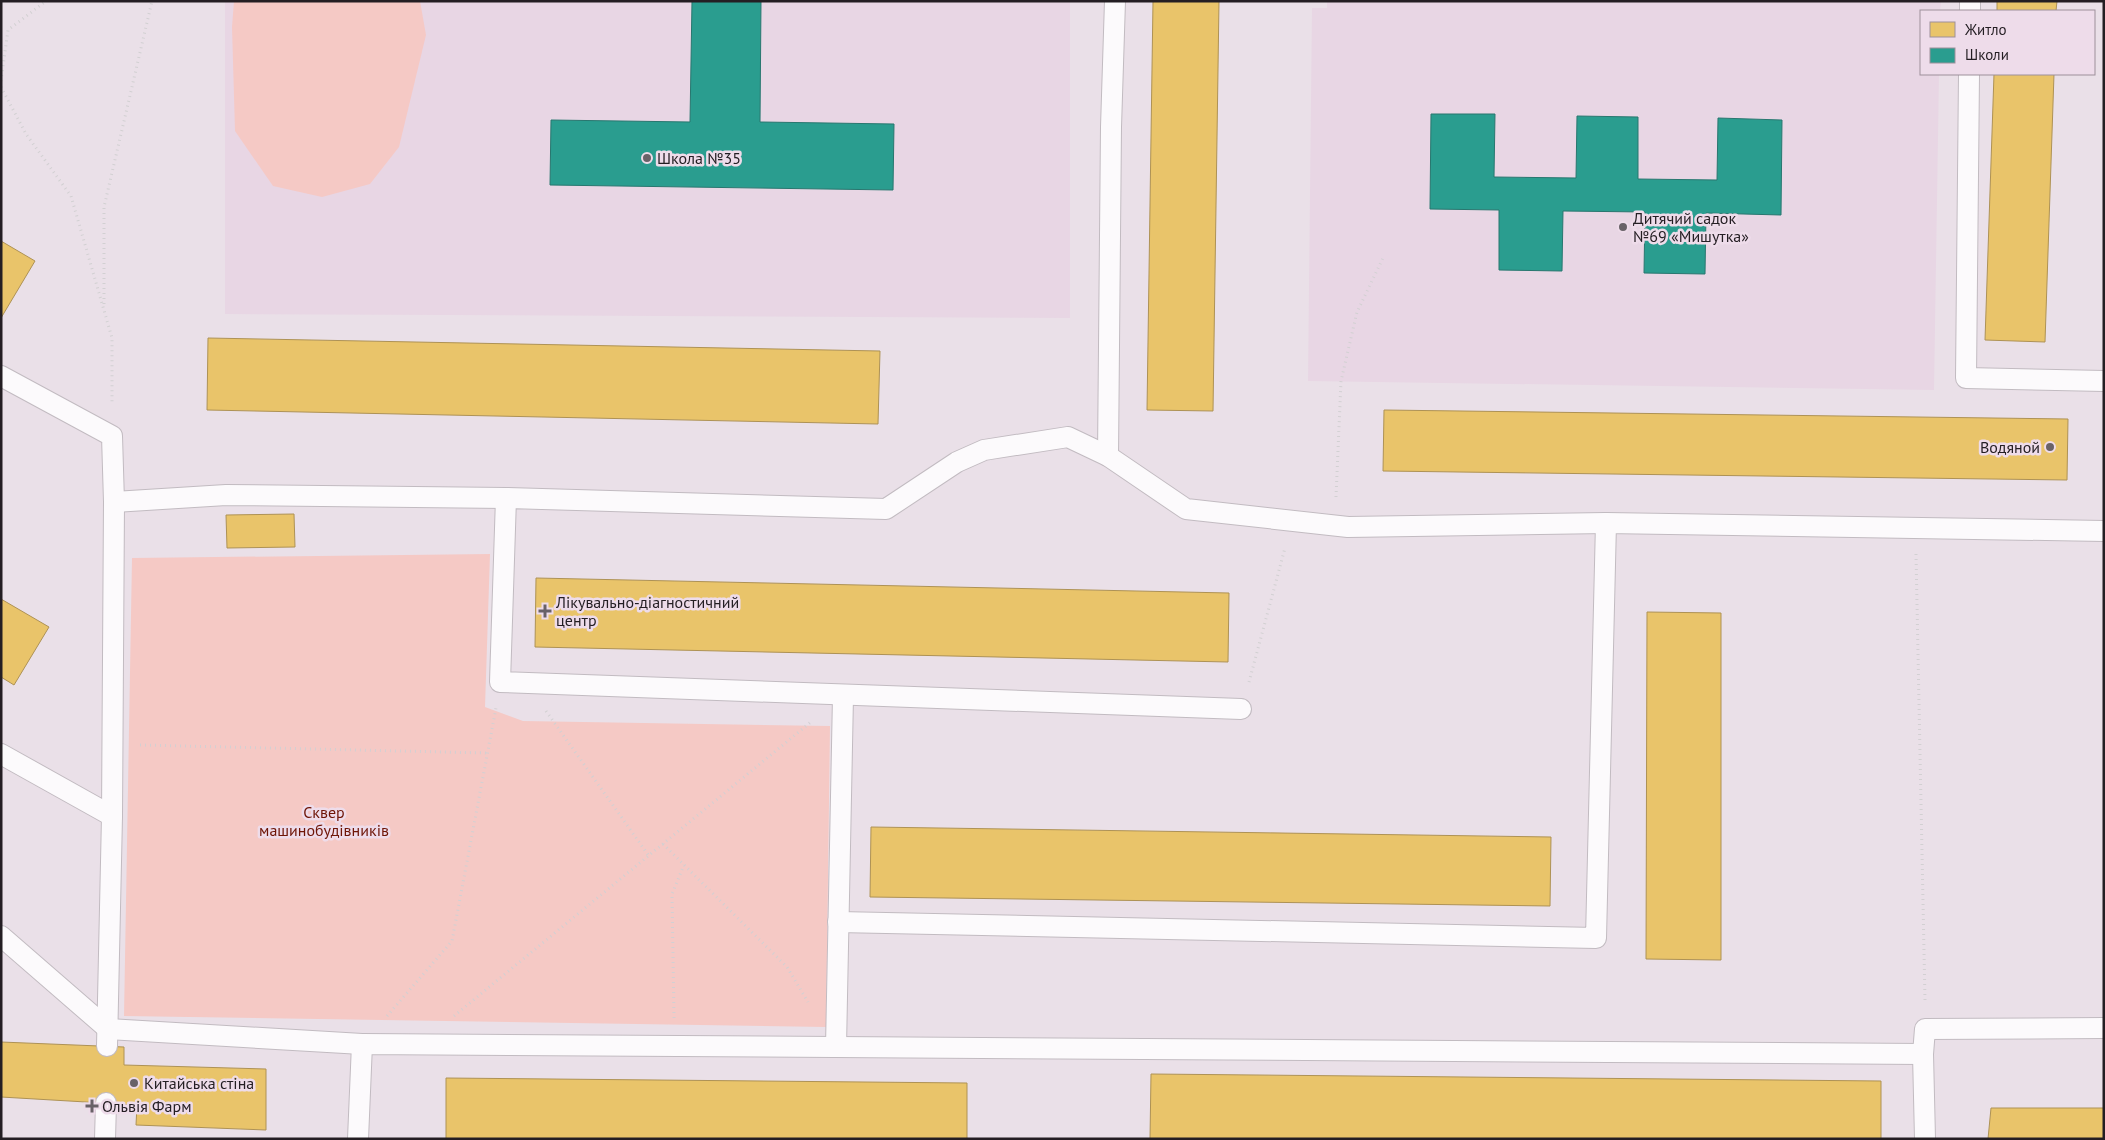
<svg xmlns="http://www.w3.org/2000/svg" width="2105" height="1140" font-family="'PT Sans',sans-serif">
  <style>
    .built { fill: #e8d6e4 }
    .green { fill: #f5c9c5 }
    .homes { fill: #e9c46a; stroke: #ae9255 }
    .schools { fill: #2a9d8f; stroke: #28776f }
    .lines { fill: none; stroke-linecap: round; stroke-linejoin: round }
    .service-casing { stroke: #c2bbc1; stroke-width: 22 }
    .path { stroke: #d2d0d2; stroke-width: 3; stroke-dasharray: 1 4; stroke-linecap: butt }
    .service { stroke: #fcfafc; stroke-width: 20 }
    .poi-dot { fill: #696268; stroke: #eedcea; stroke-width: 2 }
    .labels { text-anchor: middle; stroke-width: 5; stroke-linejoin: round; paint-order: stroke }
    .poi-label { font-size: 16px; fill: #241e23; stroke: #eedcea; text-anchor: start }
    .park-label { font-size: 16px; fill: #6e1507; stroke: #eedcea }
  </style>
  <rect width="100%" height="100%" fill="#eae0e8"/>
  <g class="built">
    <path d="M225,1H1070V318L225,314Z"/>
    <path d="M1327,1H1941L1940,11H1921V74H1939L1934,390L1308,381L1312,8H1327Z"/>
  </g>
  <g class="green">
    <path d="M234,1H420L426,35L399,147L370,184L322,197L273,186L235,131L232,27Z"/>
    <path d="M490,554L485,707L523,721L830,726L826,1027L124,1016L132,558Z"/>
  </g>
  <g class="homes">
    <path d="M1153,1H1219L1213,411L1147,410Z"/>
    <path d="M1997,1H2057L2056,11H1997Z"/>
    <path d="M1994,74H2054L2045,342L1985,340Z"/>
    <path d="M1,241L35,261L1,318Z"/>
    <path d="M208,338L880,351L878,424L207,410Z"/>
    <path d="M1384,410L2068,419L2067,480L1383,471Z"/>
    <path d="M294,514L295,547L227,548L226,515Z"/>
    <path d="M536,578L1229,593L1228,662L535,647Z"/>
    <path d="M1,599L49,627L14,685L1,677Z"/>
    <path d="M1647,612L1721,613V960L1646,959Z"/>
    <path d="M871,827L1551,837L1550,906L870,897Z"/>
    <path d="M1,1042L124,1047V1065L266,1069V1130L136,1125L137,1105L1,1097Z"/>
    <path d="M1151,1074L1881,1081V1139H1150Z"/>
    <path d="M446,1078L967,1083V1139H446Z"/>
    <path d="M1991,1108H2104V1139H1988Z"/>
  </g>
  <g class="schools">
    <path d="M692,1H761L760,122L894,124L893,190L550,185L551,120L690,122Z"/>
    <path d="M1431,114H1495L1494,177L1576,178L1577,116L1638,117V179L1717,180L1718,118L1782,120L1781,215L1706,213L1705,274L1644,273L1645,212L1563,211L1562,271L1499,270V210L1430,209Z"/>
  </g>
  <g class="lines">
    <g class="service-casing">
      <g id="service">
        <path d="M1970,11V1"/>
        <path d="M1969,74L1966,378L2104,381"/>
        <path d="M1,376L112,436L114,502L112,816L107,1046"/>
        <path d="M1108,456L1111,127L1115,1"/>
        <path d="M114,502L226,495L506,498"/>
        <path d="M1241,709L500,682L506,498L886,509L957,462L984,450L1068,437L1108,456L1186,509L1348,527L1606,523"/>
        <path d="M1,754L112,816"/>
        <path d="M838,922L1596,938L1606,523L2104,531"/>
        <path d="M1,936L108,1029L362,1044"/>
        <path d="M836,1047L843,696"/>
        <path d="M105,1139L106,1103"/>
        <path d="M358,1139L362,1044L1923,1054"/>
        <path d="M1925,1139L1923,1054L1925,1029L2104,1028"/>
      </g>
    </g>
    <g class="path">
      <path d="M1,81L8,30L46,1"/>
      <path d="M1,87L26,134L71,196L112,338V405"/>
      <path d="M104,304V207L152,1"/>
      <path d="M1336,497L1341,381L1357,312L1383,258"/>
      <path d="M1916,554L1925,1001"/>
      <path d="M1249,682L1285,548"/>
      <path d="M546,711L649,856"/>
      <path d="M140,745L487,753"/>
      <path d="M663,844L787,967L808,1002"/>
      <path d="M387,1016L452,941L496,708"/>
      <path d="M454,1016L812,721"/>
      <path d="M674,1018L672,894L684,865"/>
    </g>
    <use href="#service" class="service"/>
  </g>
  <g class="poi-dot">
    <circle cx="647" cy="158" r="5"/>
    <circle cx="1623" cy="227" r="5"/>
    <circle cx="2050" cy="447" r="5"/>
    <path d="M542.5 603.5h5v5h5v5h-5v5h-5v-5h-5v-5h5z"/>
    <circle cx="134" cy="1083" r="5"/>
    <path d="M89.5 1098.5h5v5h5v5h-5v5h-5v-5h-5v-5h5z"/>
  </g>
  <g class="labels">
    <g class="poi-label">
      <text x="657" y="164">Школа №35</text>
      <text x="1633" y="224">Дитячий садок<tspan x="1633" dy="18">№69 «Мишутка»</tspan></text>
      <text x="2040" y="453" text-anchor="end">Водяной</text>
      <text x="556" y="608">Лікувально-діагностичний<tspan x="556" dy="18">центр</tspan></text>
      <text x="144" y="1089">Китайська стіна</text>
      <text x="102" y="1112">Ольвія Фарм</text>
    </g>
    <g class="park-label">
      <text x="324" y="818">Сквер<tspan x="324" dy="18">машинобудівників</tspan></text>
    </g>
  </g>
  <rect width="2105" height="1140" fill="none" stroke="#241e23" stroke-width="5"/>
  <rect x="1920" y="10" width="175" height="65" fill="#eedcea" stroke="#9d909a"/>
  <rect x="1930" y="22" width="25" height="15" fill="#e9c46a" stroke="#9d909a"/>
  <text x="1965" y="35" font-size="15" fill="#241e23">Житло</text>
  <rect x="1930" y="48" width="25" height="15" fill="#2a9d8f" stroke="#9d909a"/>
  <text x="1965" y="60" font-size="15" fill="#241e23">Школи</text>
</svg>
